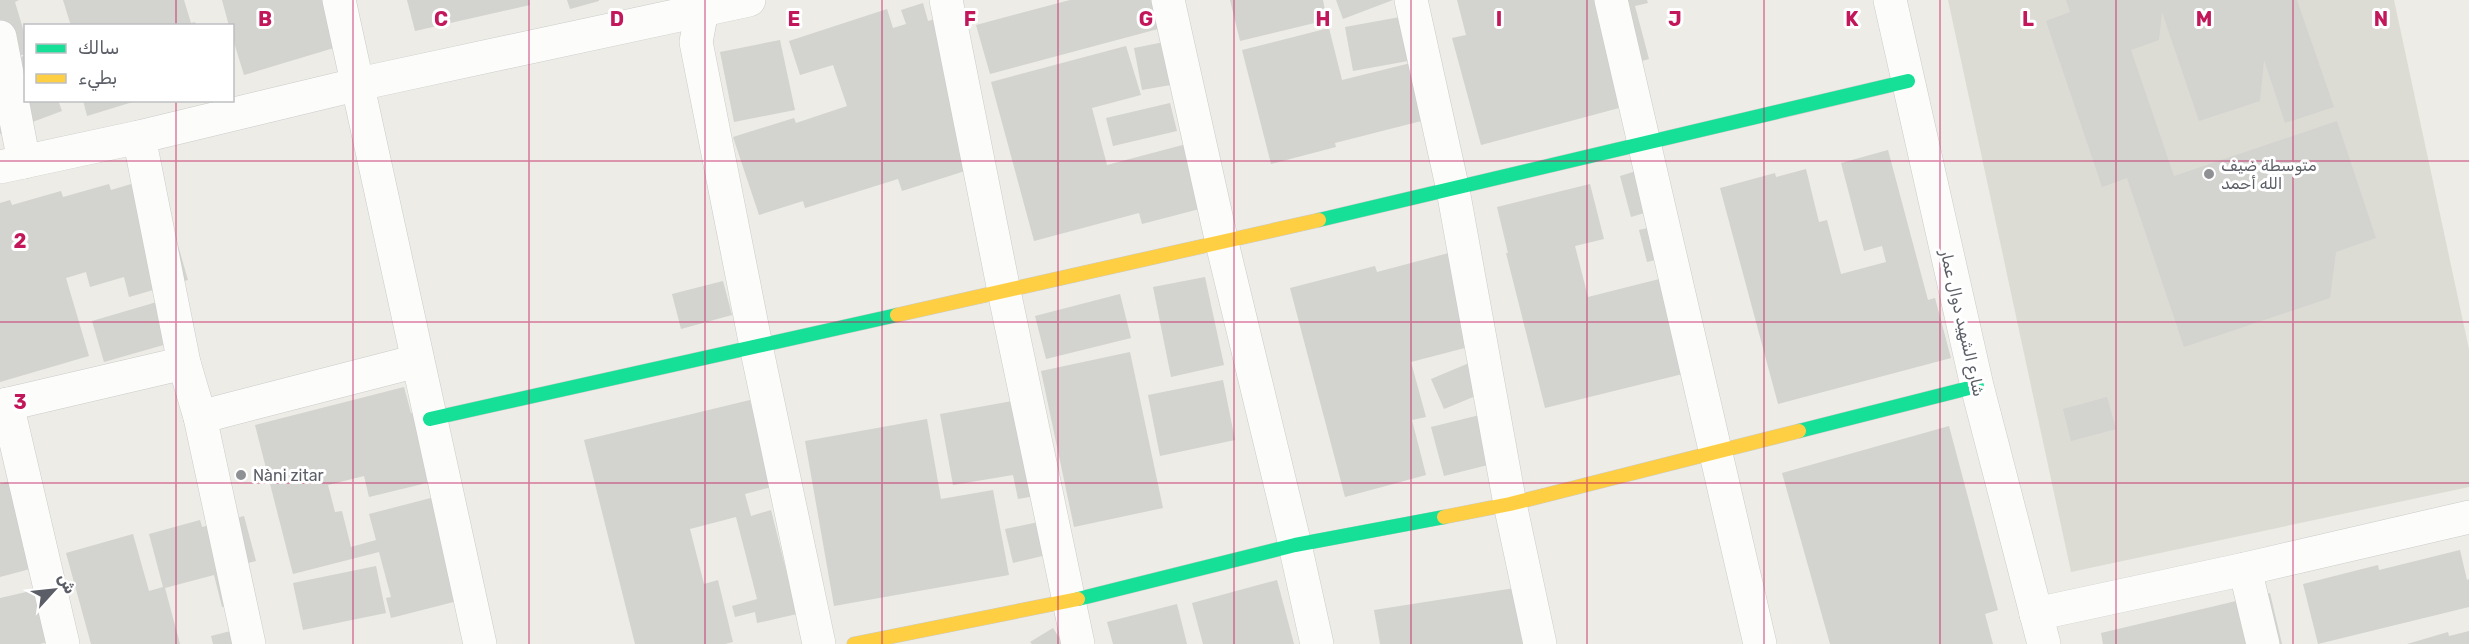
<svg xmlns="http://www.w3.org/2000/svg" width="2469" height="644" font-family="Rubik,Vazirmatn,sans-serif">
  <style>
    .education { fill: #dddcd4 }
    .building { fill: #d3d3cf }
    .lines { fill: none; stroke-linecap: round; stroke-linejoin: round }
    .street-casing { stroke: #cacbca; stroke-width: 34 }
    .fast-casing { stroke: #cbcbcb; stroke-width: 15 }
    .slow-casing { stroke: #cbcbcb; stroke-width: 15 }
    .street { stroke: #fcfcfb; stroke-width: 33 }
    .fast { stroke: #16e098; stroke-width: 14 }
    .slow { stroke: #ffcf43; stroke-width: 14 }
    .grid { fill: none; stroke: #c2185b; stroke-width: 1.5; stroke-opacity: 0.55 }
    .poi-dot { fill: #8e9093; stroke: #fff; stroke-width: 2 }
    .labels { text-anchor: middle; stroke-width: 6; stroke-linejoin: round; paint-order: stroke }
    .poi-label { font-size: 16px; fill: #5b5e66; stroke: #fff; text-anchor: start }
    .street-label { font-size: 16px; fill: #5b5e66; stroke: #fff }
    .grid-label { font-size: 20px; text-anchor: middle; font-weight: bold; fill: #c2185b; stroke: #fff; stroke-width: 6; stroke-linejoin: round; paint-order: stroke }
  </style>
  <rect width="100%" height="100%" fill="#edece6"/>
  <path class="education" d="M1948,0H2394L2469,349V487L2071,572Z"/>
  <g class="building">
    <path d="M0,0H19L15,2L26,39V54L0,61Z"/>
    <path d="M63,0H184L191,23L195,22L196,26H71Z"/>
    <path d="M222,0H345L357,41L244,75L232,36V26H229Z"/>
    <path d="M407,0H529L530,5L415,31Z"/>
    <path d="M567,0H599V1L570,9Z"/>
    <path d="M1070,0H1167L1173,25L990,74L976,25Z"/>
    <path d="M1230,0H1323L1327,20L1240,41Z"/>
    <path d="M1336,0H1393L1343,19Z"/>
    <path d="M1457,0H1647L1648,3L1635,6L1649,59L1638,62L1649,100L1481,145L1452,38L1466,35Z"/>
    <path d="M2066,0H2297L2334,107L2285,123L2264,60L2260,101L2199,121L2162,12L2159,40L2131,50L2174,176L2337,121L2376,238L2336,252L2330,298L2184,347L2127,178L2102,187L2046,21L2070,12Z"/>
    <path d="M923,3L928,21L942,17L984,165L902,191L898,179L805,208L803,201L759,215L733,137L794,118L796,123L847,106L833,65L800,75L789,41L887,9L893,28L906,24L901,10Z"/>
    <path d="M1411,15L1419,59L1353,71L1345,27Z"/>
    <path d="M1329,28L1342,80L1423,60L1437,117L1335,143L1336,147L1271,164L1242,50Z"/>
    <path d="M780,40L795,110L734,122L720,52Z"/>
    <path d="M1174,40L1182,83L1142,90L1134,48Z"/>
    <path d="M1126,46L1141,95L1092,108L1107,165L1194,142L1211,206L1142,224L1139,213L1034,241L991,82Z"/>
    <path d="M26,55V100H58L62,111L0,134V65Z"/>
    <path d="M83,100H136V101L87,116Z"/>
    <path d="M1170,103L1177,131L1113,146L1106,118Z"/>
    <path d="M1888,150L1928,300L1935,298L1951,358L1778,404L1720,188L1775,173L1776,177L1806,169L1819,222L1827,220L1841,274L1886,262L1882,246L1864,251L1841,163Z"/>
    <path d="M1662,163L1675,204L1631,217L1620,176Z"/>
    <path d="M158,176L188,280L129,297L124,277L90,287L86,272L66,278L89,356L0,382V203L10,200L12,205L61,191L63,197L109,184L111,190Z"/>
    <path d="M1590,184L1604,239L1575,246L1588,297L1683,273L1707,368L1545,408L1506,253H1508L1497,207Z"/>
    <path d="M1673,222L1681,254L1647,262L1639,230Z"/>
    <path d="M1460,250L1484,343L1411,362L1426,417L1412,420L1426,475L1345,497L1290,288L1375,266L1377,272Z"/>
    <path d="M1205,277L1224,365L1171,377L1153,287Z"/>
    <path d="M723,281L732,315L681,329L672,294Z"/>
    <path d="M184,294L195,336L104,362L92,321Z"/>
    <path d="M1120,294L1131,338L1046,359L1035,316Z"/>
    <path d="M1130,352L1163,508L1074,527L1041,371Z"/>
    <path d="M1493,353L1505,384L1444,409L1431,379Z"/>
    <path d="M1223,380L1235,440L1160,456L1148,395Z"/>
    <path d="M404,387L411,413L440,406L443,479L369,497L364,476L328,485L335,512L342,511L351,547L376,540L369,514L454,492L481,595L391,618L386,598L391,597L379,552L293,574L255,425Z"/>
    <path d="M1035,397L1052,493L1018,499L1013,475L953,485L940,414Z"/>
    <path d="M2107,397L2116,429L2071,441L2063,409Z"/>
    <path d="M750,400L772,487L745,494L751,516L771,510L797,614L757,623L755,612L735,617L732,606L757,599L736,517L690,529L704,584L718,580L733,642L725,644H635L584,440Z"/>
    <path d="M1496,411L1508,460L1444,476L1431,427Z"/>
    <path d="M927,419L941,499L993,490L1009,575L834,606L805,441Z"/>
    <path d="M1949,426L1998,610L1985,614L1993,644H1830L1782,473Z"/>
    <path d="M14,480L41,566L0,577V484Z"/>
    <path d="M244,516L256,561L244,564L254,598L222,607L214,575L165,588L180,644H91L66,553L133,534L149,591L163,587L149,534L200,520L202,527Z"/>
    <path d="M1048,520L1055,553L1013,563L1005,529Z"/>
    <path d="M2460,550L2467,580L2469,579V607L2318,644L2303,584L2378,565L2379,570Z"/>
    <path d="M376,566L386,613L303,630L293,583Z"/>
    <path d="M1277,580L1294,644H1203L1192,603Z"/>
    <path d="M1527,586L1545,644H1380L1374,610Z"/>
    <path d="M48,587L60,639L40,644H0V598Z"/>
    <path d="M2270,593L2282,644H2103L2101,633Z"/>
    <path d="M1177,604L1187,644H1113L1107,622Z"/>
    <path d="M258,624L264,644H213L211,636Z"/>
    <path d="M1053,628L1063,644H1032L1030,642Z"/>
    <path d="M2469,631V644H2407L2448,632L2449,636Z"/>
  </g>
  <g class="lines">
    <g class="street-casing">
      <g id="street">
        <path d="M339,0L480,644"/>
        <path d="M699,0L702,10L696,42L756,346L819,644"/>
        <path d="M946,0L1004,291L1078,644"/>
        <path d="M1168,0L1222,243L1295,545L1317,644"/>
        <path d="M1411,0L1453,190L1510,504L1540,644"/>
        <path d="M1611,0L1760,644"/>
        <path d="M1890,0L1977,386L2044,644"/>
        <path d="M0,37L24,162"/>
        <path d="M139,137L184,363L200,417L249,644"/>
        <path d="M0,167L139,137L359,84L749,0"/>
        <path d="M7,404L63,644"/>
        <path d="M0,406L184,363"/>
        <path d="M200,417L417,361"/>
        <path d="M2245,569L2263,644"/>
        <path d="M2036,614L2245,569L2469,517"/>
      </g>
    </g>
    <g class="fast-casing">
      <g id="fast">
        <path d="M1319,220L1908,81"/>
        <path d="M430,419L897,315"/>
        <path d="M1799,431L1977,386"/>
        <path d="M1078,599L1295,545L1444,517"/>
      </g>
    </g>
    <g class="slow-casing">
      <g id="slow">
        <path d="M897,315L1319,220"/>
        <path d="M1444,517L1510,504L1799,431"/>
        <path d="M854,644L1078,599"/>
      </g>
    </g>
    <use href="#street" class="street"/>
    <use href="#fast" class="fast"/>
    <use href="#slow" class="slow"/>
  </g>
  <path class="grid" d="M176,0V26M353,0V644M529,0V644M705,0V644M882,0V644M1058,0V644M1234,0V644M1411,0V644M1587,0V644M1764,0V644M1940,0V644M2116,0V644M2293,0V644M176,100V644M0,161H2469M0,322H2469M0,483H2469"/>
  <g class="poi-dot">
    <circle cx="2209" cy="174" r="6"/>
    <circle cx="241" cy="475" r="6"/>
  </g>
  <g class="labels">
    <g class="poi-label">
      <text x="2221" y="171">متوسطة ضيف<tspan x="2221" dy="18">الله أحمد</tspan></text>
      <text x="253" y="481">Nàni zitar</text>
    </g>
    <g class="street-label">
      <text transform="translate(1963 323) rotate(77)" y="6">شارع الشهيد دوال عمار</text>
    </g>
  </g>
  <g class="grid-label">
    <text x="265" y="26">B</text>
    <text x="441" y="26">C</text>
    <text x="617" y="26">D</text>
    <text x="794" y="26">E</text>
    <text x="970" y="26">F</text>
    <text x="1146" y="26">G</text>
    <text x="1323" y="26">H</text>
    <text x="1499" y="26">I</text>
    <text x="1675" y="26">J</text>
    <text x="1852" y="26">K</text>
    <text x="2028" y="26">L</text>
    <text x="2204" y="26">M</text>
    <text x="2381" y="26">N</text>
    <text x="20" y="248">2</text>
    <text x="20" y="409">3</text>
  </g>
  <rect x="24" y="24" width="210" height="78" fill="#ffffff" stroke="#bdbfc2" stroke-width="1.5"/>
  <rect x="36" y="44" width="30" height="9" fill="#16e098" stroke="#bdbfc2" stroke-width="1.5"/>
  <text x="78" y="54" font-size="18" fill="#5b5e66">سالك</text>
  <rect x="36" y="74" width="30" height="9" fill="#ffcf43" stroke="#bdbfc2" stroke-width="1.5"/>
  <text x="78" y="84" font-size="18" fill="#5b5e66">بطيء</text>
  <g transform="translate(54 590) rotate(63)" stroke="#ffffff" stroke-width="4.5" paint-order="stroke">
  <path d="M0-4.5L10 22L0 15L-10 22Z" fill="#5b5e66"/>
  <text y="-9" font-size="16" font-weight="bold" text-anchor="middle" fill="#5b5e66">ش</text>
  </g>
</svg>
